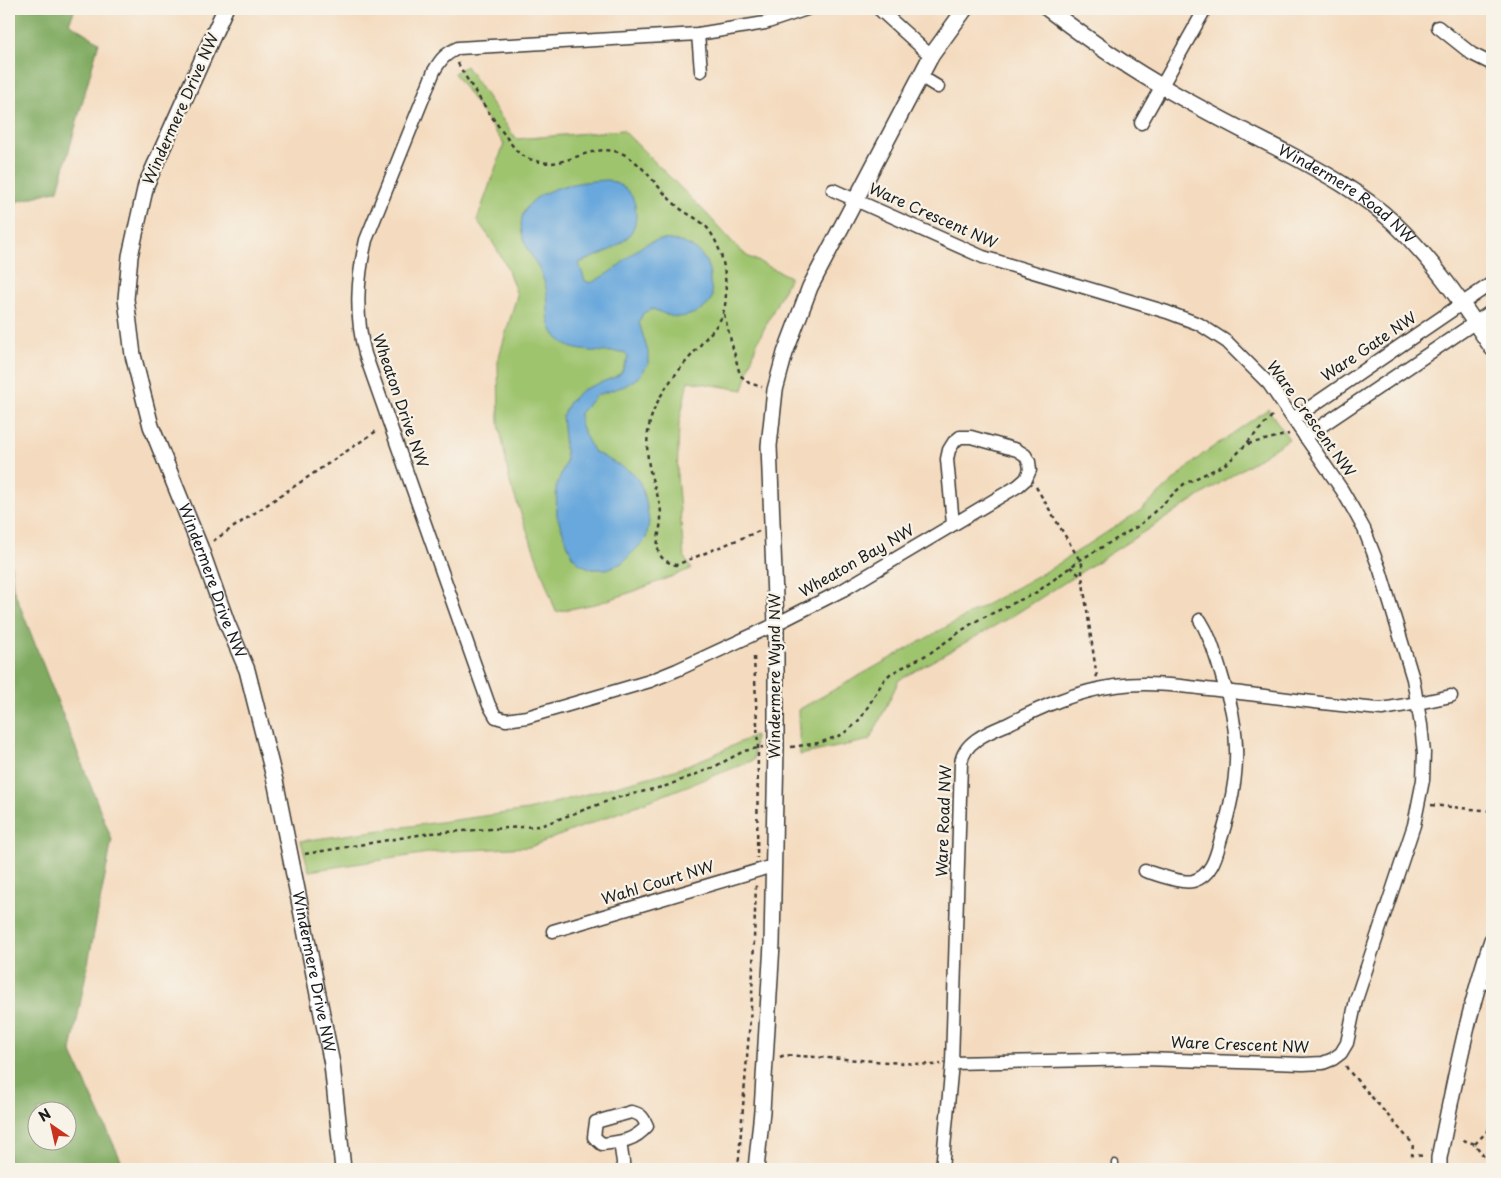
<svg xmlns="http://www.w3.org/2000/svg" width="1501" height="1178" font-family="'Playpen Sans',sans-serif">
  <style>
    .green { fill: #9fc46e; stroke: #5e7045 }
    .forest { fill: #7faa61; stroke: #4e633e; fill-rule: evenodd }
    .water { fill: #69a8dc; stroke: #42627c }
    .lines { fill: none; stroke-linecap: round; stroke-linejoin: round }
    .service-casing { stroke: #3c3934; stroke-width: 9 }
    .minor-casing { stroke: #3c3934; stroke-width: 15 }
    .tertiary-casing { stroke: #3c3934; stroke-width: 18 }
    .path { stroke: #3c3934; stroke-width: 2.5; stroke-dasharray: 4 4; stroke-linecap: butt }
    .service { stroke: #fff; stroke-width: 6 }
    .minor { stroke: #fff; stroke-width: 12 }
    .tertiary { stroke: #fff; stroke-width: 15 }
    .labels { text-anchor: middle; stroke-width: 4.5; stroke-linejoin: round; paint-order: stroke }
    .street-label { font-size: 15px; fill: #1c1c1c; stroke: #f7f3e8 }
  </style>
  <rect width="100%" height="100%" fill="#f7f3e8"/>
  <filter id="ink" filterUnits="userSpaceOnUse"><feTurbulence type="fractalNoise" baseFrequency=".02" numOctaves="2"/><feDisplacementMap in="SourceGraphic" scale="10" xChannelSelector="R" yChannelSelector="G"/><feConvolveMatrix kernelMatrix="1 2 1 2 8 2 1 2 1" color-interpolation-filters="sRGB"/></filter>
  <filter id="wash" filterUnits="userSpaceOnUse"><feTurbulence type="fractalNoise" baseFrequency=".0096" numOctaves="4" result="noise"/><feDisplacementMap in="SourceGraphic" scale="20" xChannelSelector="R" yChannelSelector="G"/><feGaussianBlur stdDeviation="1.12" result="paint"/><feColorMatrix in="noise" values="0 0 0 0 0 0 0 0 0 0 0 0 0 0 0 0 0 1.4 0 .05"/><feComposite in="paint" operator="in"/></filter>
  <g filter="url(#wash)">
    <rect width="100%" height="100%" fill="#f4dbbf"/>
    <g class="green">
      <path d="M466,66L516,139L623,130L705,212L737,247L747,256L790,277L756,345L743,390L688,381L679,424L677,476L684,557L691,569L632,592L599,603L556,612L510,483L499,424L498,360L517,295L506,265L490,238L477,220L504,144L454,73Z"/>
      <path d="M1268,409L1289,439L1014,615L899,680L870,740L800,755L798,710L1055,566L1141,510L1203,454Z"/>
      <path d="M755,735L754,760L530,847L435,852L309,871L301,841L528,810L675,770L715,754Z"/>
    </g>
    <g class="forest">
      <path d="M9,9H75L69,23L99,42L58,190L9,204Z"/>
      <path d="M9,543L13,588L112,840L71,1051L125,1169H9ZM38,1110H68V1140H38Z"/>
    </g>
    <path class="water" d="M608,180C621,185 632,190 635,205C643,242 606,252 579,263L585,281L591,283C600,278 609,273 617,267C629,257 639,245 654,241C674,236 702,246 708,267C710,271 710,277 710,282C711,286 712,292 712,297C710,309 689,317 678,317C670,317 660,312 653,309L643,313L639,322L648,352V364L640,376L625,386L597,395L580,413V424L593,451L633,473L640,483L646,501L649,522L646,539L622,563L607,569H592L580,564L572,556L557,516L556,487L566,461L562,416L569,402L582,390L615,377L621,373L628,357L624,352C610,352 578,352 568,346C539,329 553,306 544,281C539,264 525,250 522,233C513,189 579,181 608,180Z"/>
  </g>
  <g filter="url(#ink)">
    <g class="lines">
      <g class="service-casing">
        <g id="service">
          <path d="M1479,984L1492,987"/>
          <path d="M1115,1169V1163"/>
        </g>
      </g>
      <g class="minor-casing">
        <g id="minor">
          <path d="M807,9L765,23L698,34L458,48C445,54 441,59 434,71L366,240C357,279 355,315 365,354L489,705L496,717L506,720L527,717L650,681L677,670L776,624L843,590L1018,486L1026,479L1030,470L1029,462L1025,455L1017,450L971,437H960L954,442L949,450L947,459L953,524"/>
          <path d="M879,9L931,56"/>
          <path d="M1438,27L1472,54L1492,64"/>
          <path d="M698,34L701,71"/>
          <path d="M920,76L938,87"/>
          <path d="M1141,123L1205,9"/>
          <path d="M833,190L983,257L1167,312L1199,324L1227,342L1269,384L1342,490L1353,509L1364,529L1380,570L1413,679L1421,725L1424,753L1423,780L1414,825L1356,1000L1347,1043L1341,1053L1333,1059L1323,1063L1303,1064L1144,1059L952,1063"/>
          <path d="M1293,419L1492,283"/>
          <path d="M1305,437L1492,311"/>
          <path d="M1145,871C1157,874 1181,884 1193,881C1211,876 1216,857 1220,842C1233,801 1241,761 1233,718C1231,703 1225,688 1221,673C1215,655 1211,637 1200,620"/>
          <path d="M553,931L773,866"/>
          <path d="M631,1112C641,1114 643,1117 647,1126C634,1141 621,1142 602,1144L594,1137L596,1122Z"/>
          <path d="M620,1142L623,1162V1169"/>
          <path d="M942,1169L952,1063L961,763C964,741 989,732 1008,724C1041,707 1077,691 1115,686C1151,681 1188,687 1224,691C1277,697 1329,705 1382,709L1418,703L1451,696"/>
        </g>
      </g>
      <g class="tertiary-casing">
        <g id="tertiary">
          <path id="s1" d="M225,9L146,185L130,256L126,299L133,355L151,426L200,547L227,623L247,670L276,785L332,1064L343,1169"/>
          <path id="s2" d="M1048,9C1087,39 1127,67 1170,91C1208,113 1248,133 1287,153C1325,173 1363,194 1394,223C1434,261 1462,303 1492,348"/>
          <path d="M756,1169L762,1111L772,944L776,747V624L769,446L775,390L785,353L810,287L931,56L965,9"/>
          <path d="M1439,1169V1158C1454,1084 1468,1010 1492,940"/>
        </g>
      </g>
      <g class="path">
        <path d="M458,63C461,72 512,148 519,153C527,160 542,163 552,163C574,161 594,145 618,152C641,159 658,190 676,205C686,215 700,218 709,230C718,243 724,260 725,276C726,288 727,302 723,313C720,323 713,330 706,338C686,363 663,384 652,415C645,436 646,460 653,482C656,492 661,503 661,515C662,535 646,557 676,565L759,531"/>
        <path d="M724,314L740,375L749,383L762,387"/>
        <path d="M1248,444L1289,434"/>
        <path d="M1036,487L1082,564V576L1097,678"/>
        <path d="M213,541L378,430"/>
        <path d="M1070,567L1082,577"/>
        <path d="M754,657L758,747L757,858"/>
        <path d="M791,747L819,743L841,735L851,728L861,718L884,680L890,674L930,653L974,622L1037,592L1080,560L1140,525L1184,484L1224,465L1234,457L1274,414"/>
        <path d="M1431,805L1492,811"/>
        <path d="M305,854L430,833L540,826L616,798L666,786L712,768L744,751L763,747"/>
        <path d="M780,1057L785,1055L933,1065L941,1064"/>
        <path d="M1346,1066L1348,1070L1413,1144L1412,1155L1426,1156"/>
        <path d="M1463,1140L1475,1144L1491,1167L1490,1169"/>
        <path d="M1475,1144L1492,1126"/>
        <path d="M738,1169L752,995L756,884"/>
      </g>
      <use href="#service" class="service"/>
      <use href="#minor" class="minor"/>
      <use href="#tertiary" class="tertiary"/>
    </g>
  </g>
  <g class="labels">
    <g class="street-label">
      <text transform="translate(181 109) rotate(-66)" y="5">Windermere Drive NW</text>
      <text dy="5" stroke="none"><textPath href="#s2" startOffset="352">Windermere Road NW</textPath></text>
      <text transform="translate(933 216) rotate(24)" y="5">Ware Crescent NW</text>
      <text transform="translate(1369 347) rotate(-34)" y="5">Ware Gate NW</text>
      <text transform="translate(400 401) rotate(71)" y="5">Wheaton Drive NW</text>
      <text transform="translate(1311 419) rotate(54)" y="5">Ware Crescent NW</text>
      <text transform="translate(857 561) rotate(-30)" y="5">Wheaton Bay NW</text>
      <text dy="5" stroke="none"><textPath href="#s1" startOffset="605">Windermere Drive NW</textPath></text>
      <text transform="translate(775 676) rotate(-90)" y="5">Windermere Wynd NW</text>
      <text transform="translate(944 821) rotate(-88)" y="5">Ware Road NW</text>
      <text transform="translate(658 883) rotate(-17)" y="5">Wahl Court NW</text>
      <text dy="5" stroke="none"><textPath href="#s1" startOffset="1010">Windermere Drive NW</textPath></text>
      <text transform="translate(1240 1045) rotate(2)" y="5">Ware Crescent NW</text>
    </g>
  </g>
  <rect width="1501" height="1178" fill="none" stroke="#f7f3e8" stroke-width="30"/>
  <g transform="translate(52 1126) rotate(326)"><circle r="24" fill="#f7f3e8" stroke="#9f9d96"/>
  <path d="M0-4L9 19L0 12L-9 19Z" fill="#c8321e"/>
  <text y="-8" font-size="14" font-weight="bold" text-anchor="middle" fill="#1c1c1c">N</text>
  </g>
</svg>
